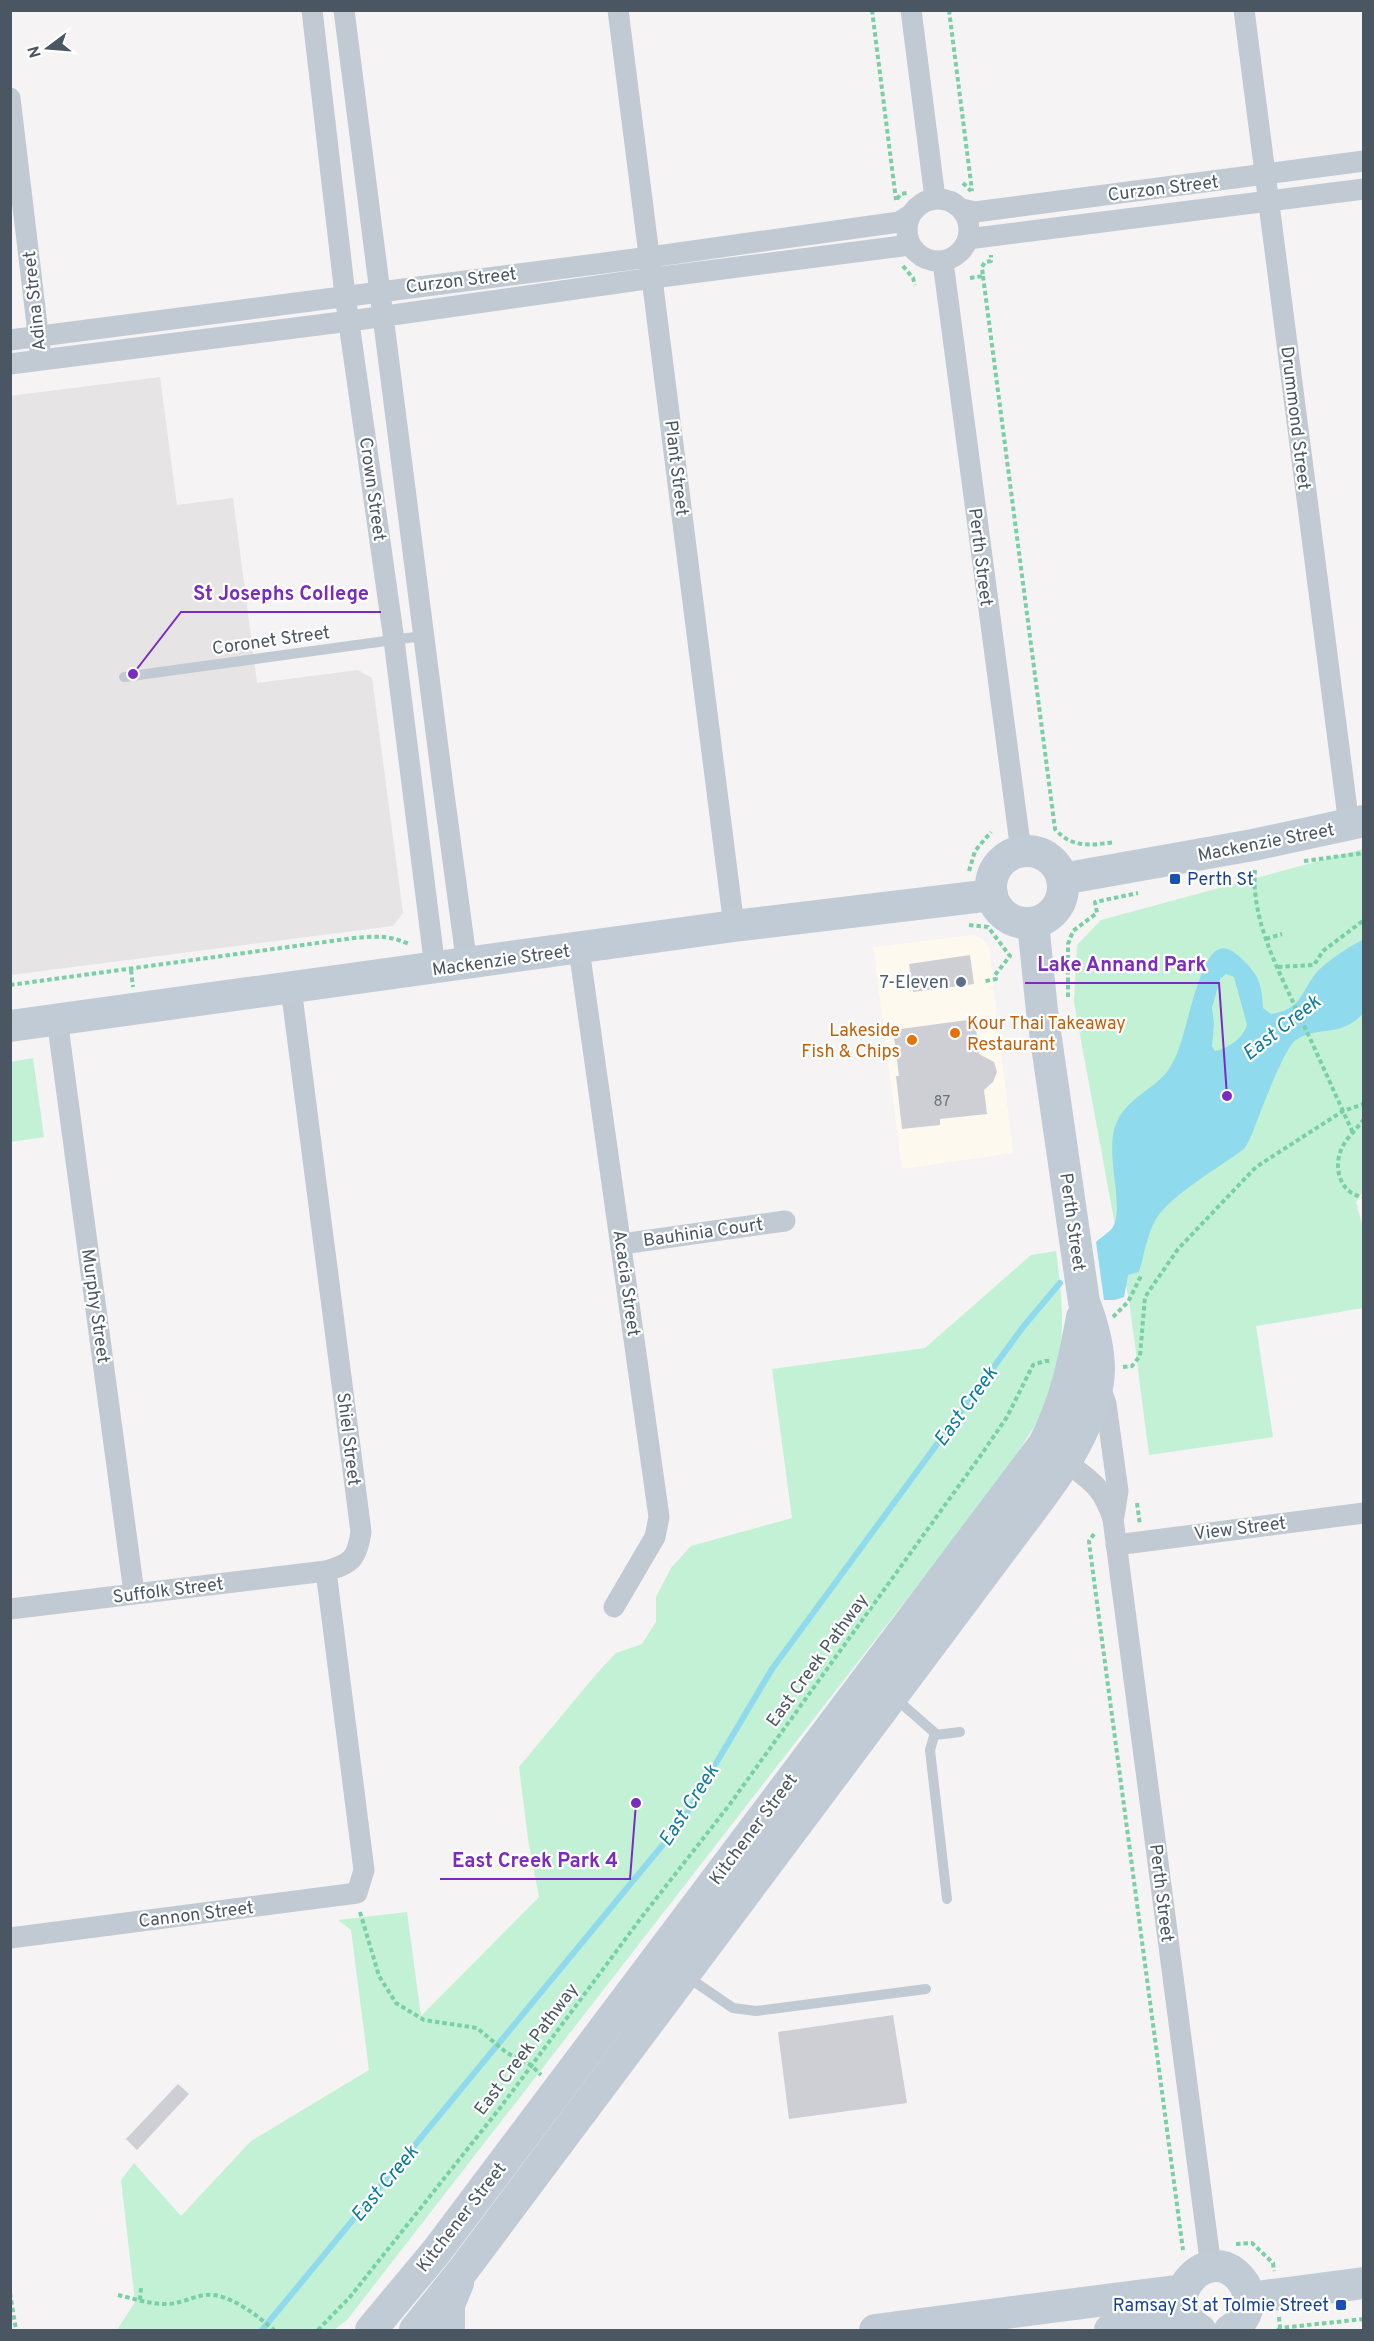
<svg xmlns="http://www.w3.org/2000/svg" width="1374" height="2341" font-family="Overpass,sans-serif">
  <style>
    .commercial { fill: #fdf9ef }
    .education { fill: #e6e4e5 }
    .green { fill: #c3f1d5 }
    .water { fill: #90daee; fill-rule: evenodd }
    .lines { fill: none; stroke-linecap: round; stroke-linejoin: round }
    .stream { stroke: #90daee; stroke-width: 6 }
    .building { fill: #cdcfd5 }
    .path { stroke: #7ad0a6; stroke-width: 4; stroke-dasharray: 4.5 3; stroke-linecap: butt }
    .lane { stroke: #c1cad2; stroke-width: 10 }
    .street { stroke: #c1cad2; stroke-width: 21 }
    .secondary { stroke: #c1cbd6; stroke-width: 32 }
    .transit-dot { fill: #1a4fb4; stroke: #fff; stroke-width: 2 }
    .service-dot { fill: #5c6f8a; stroke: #fff; stroke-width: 2 }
    .food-dot { fill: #e8710a; stroke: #fff; stroke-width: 2 }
    .labels { text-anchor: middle; stroke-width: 4.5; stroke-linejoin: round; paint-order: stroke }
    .number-label { font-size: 15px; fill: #6b747e }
    .street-label { font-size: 18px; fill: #4a5661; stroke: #fff }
    .transit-label { font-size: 18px; fill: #164399; stroke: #fff; text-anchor: start }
    .service-label { font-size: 18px; fill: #4e5e75; stroke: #fff; text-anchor: end }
    .food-label { font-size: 18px; fill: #c56008; stroke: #fff; text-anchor: start }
    .water-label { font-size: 20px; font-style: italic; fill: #0c7c9b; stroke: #fff }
    .leader { fill: none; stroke: #7b2cbf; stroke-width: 2 }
    .callout-dot { fill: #7b2cbf; stroke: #fff; stroke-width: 2 }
    .callout-label { font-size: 20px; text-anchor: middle; font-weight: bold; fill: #7b2cbf; stroke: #fff; stroke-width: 4.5; stroke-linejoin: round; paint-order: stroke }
  </style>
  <rect width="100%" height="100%" fill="#f5f3f3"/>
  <path class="commercial" d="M973,935L983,939L989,947L1013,1153L902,1169L873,947Z"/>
  <path class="education" d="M160,377L177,505L233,498L257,683L358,670L372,678L403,913L393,926L11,975L10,396Z"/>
  <g class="green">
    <path d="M1363,849L1364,1190L1356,1202L1363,1228V1308L1256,1326L1273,1437L1149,1455L1130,1307L1074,1002L1077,945L1101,920Z"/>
    <path d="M33,1058L44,1137L11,1142V1062Z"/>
    <path d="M1056,1251C1063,1302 1068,1354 1047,1402C1037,1425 1020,1448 1007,1470L347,2320L334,2330H117L135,2302L121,2180L134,2163L181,2216L251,2141L369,2070L351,1930L338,1920L407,1912L421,2016L539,1897L528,1839L519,1767L598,1672L616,1653L642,1644L656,1622V1597L671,1568L691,1546L792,1518L772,1369L925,1348L1031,1255Z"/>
  </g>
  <path class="water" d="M1363,940V1014C1338,1039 1318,1025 1296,1040C1283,1048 1257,1123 1249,1141L1244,1149C1221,1166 1171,1195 1156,1219C1147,1234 1144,1255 1139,1272L1128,1275L1124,1297L1115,1300H1104L1096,1242C1101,1237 1109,1233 1113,1227C1125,1206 1104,1153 1116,1124C1126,1099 1151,1091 1167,1072C1172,1065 1176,1057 1179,1048C1187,1028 1200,955 1219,949C1229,945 1240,957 1246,963C1260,977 1262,988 1263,1008L1271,1014C1303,1009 1300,992 1317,972C1326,962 1351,945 1363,940ZM1226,974L1234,977L1247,1025C1243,1038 1228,1049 1215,1051L1212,1046L1214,1023L1212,1008L1220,979Z"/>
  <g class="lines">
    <path class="stream" d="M262,2330L680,1824L772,1669L1023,1327L1060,1283"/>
  </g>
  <g class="building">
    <path d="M970,955L974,984L913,992L909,964Z"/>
    <path d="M975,1019L979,1054L994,1062L997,1072L993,1082L984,1090L987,1114L940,1119V1125L902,1129L896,1076H899L893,1030Z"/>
    <path d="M893,2015L907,2103L789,2119L778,2032Z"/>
    <path d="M178,2084L189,2094L137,2150L126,2139Z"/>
  </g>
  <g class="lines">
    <g class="path">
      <path d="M872,10L896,200"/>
      <path d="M949,10L972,191"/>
      <path d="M963,183L971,191"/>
      <path d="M897,199L901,194L907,193"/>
      <path d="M903,266L913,278L915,285"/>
      <path d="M983,276L1055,829C1072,849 1092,845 1115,842"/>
      <path d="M970,278L983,276L982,267L985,262L991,261V255"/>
      <path d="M1304,861L1364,853"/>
      <path d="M1255,870C1251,921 1279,971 1300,1017C1318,1055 1335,1094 1353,1133"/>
      <path d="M969,871L975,851L991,832"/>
      <path d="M969,925L988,927L1010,956L995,975L996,979L985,981"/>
      <path d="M1266,939L1282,934"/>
      <path d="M1278,967L1314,965L1323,951L1364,920"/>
      <path d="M131,970L133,987"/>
      <path d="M10,985L354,938C377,936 388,935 409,944"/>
      <path d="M1068,997V944L1073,931L1097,913L1095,902L1138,893"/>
      <path d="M1364,1119C1357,1129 1345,1139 1341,1150C1333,1169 1341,1195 1364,1197"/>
      <path d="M1113,1317L1128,1302L1141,1276"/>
      <path d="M1123,1367L1132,1366L1140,1356L1145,1297L1178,1249L1256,1167L1343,1111L1364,1104"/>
      <path d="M1137,1503L1140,1525"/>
      <path d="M1094,1534L1089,1541L1090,1550L1183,2250"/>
      <path d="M360,1912L379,1976L396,2003L424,2020L477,2028L507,2053L531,2065L541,2075"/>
      <path d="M1236,2244L1252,2243L1273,2263L1274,2271"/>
      <path d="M10,2293L16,2330"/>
      <path d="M118,2295C132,2298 149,2304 164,2304C178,2305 191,2297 205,2295C228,2292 258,2316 274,2330"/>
      <path d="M140,2300L141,2288"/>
      <path d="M1279,2317L1280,2328"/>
      <path d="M318,2330L350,2297L500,2108L641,1918L730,1804L981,1455L1007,1417L1033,1365L1045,1361H1051"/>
      <path d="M1278,2330L1280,2328L1364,2319"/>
    </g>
    <g class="lane">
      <path d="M124,677L422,636"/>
      <path d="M895,1698L935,1733L930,1750L947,1899"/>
      <path d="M935,1735L960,1732"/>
      <path d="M686,1976L733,2008L756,2011L926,1989"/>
    </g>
    <g class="street">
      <path d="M312,10L345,295L394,640L435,968"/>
      <path d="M344,10C386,328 423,647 467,965"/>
      <path d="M618,10L734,926"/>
      <path d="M911,10L935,198"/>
      <path d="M1244,10L1349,825"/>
      <path d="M10,98L40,350"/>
      <circle cx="938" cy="230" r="31"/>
      <path d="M962,209L975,212L1364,161"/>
      <path d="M968,239L1364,189"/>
      <path d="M943,262L1021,851"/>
      <path d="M10,340L650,257L899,222L910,215"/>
      <path d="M10,364L350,321L653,278L910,245"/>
      <path d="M579,949L659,1517L655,1537L614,1607"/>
      <path d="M57,1019L134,1593"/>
      <path d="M622,1244L785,1221"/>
      <path d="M1099,1384L1106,1404L1118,1491L1114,1516"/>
      <path d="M1057,1455C1086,1479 1101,1481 1113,1519L1211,2267"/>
      <path d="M1116,1545L1364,1513"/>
      <path d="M10,1609L326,1571"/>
      <path d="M10,1938L357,1893L364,1870L326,1571C351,1564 357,1559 361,1532L291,988"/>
    </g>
    <g class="secondary">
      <circle cx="1027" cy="887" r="36"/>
      <path d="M1062,879L1253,845L1364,821"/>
      <path d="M10,1026L734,926L992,895"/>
      <path d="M1249,2298L1364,2283"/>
      <path d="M371,2330L436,2252L1044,1444C1065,1403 1074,1362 1082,1317"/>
      <path d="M415,2330L464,2269L1003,1548C1040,1497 1087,1446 1098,1382C1102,1358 1093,1324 1084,1302L1042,1011L1033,923"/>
      <path d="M449,2330V2305L458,2283"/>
      <path d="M875,2330L1183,2290"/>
      <path d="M1110,2330L1189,2322"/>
      <path d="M1200,2330C1154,2304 1204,2242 1238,2276C1245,2283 1249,2292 1248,2301C1248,2314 1241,2324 1230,2330"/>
    </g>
  </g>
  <g class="transit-dot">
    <rect x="1169" y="873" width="12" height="12" rx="3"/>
    <rect x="1335" y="2299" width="12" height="12" rx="3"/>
  </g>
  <circle class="service-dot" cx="961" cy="982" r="6"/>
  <g class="food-dot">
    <circle cx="955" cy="1033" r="6"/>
    <circle cx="912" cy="1040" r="6"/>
  </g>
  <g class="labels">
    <g class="number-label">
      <text x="942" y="1106">87</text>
    </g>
    <g class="street-label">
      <text transform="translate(1163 188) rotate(-7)" y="6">Curzon Street</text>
      <text transform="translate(461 280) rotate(-7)" y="6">Curzon Street</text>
      <text transform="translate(34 301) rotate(-96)" y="6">Adina Street</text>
      <text transform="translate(1296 418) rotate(83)" y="6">Drummond Street</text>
      <text transform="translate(677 468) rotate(83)" y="6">Plant Street</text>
      <text transform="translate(373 489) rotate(82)" y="6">Crown Street</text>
      <text transform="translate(981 557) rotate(83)" y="6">Perth Street</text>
      <text transform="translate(271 640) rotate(-8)" y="6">Coronet Street</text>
      <text transform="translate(1266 842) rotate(-11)" y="6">Mackenzie Street</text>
      <text transform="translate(501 960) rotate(-8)" y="6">Mackenzie Street</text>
      <text transform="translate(1073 1222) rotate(82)" y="6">Perth Street</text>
      <text transform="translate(703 1232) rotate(-8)" y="6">Bauhinia Court</text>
      <text transform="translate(627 1283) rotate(82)" y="6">Acacia Street</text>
      <text transform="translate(96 1306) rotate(82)" y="6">Murphy Street</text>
      <text transform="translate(349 1439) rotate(83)" y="6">Shiel Street</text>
      <text transform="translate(1240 1528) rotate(-7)" y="6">View Street</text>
      <text transform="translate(168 1590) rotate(-7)" y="6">Suffolk Street</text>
      <text transform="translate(817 1660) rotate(-54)" y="6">East Creek Pathway</text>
      <text transform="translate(753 1829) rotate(-53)" y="6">Kitchener Street</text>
      <text transform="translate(1162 1893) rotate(83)" y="6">Perth Street</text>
      <text transform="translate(196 1914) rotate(-7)" y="6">Cannon Street</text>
      <text transform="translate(526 2049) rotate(-53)" y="6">East Creek Pathway</text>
      <text transform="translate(461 2217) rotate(-52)" y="6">Kitchener Street</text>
    </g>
    <g class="transit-label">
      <text x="1187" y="885">Perth St</text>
      <text x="1329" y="2311" text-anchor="end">Ramsay St at Tolmie Street</text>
    </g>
    <g class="service-label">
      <text x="949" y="988">7-Eleven</text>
    </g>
    <g class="food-label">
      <text x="967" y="1029">Kour Thai Takeaway<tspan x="967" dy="21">Restaurant</tspan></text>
      <text x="900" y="1036" text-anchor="end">Lakeside<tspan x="900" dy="21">Fish &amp; Chips</tspan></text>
    </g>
    <g class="water-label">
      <text transform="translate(1281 1027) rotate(-38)" y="7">East Creek</text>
      <text transform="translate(965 1406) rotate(-54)" y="7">East Creek</text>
      <text transform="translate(688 1805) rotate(-57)" y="7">East Creek</text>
      <text transform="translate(384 2183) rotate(-50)" y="7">East Creek</text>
    </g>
  </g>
  <path class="leader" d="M133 674L181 612H381M1227 1096L1219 983H1025M636 1803L630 1879H440"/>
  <g class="callout-dot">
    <circle cx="133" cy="674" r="6"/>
    <circle cx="1227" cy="1096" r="6"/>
    <circle cx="636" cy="1803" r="6"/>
  </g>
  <g class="callout-label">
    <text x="281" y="600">St Josephs College</text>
    <text x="1122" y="971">Lake Annand Park</text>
    <text x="535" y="1867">East Creek Park 4</text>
  </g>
  <rect width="1374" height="2341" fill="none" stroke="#4a5661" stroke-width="24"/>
  <g transform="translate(48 48) rotate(254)" stroke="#ffffff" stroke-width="4.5" paint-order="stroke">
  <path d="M0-4.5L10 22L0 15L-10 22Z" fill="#4a5661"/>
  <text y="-9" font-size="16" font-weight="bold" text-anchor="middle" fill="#4a5661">N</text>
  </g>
</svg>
